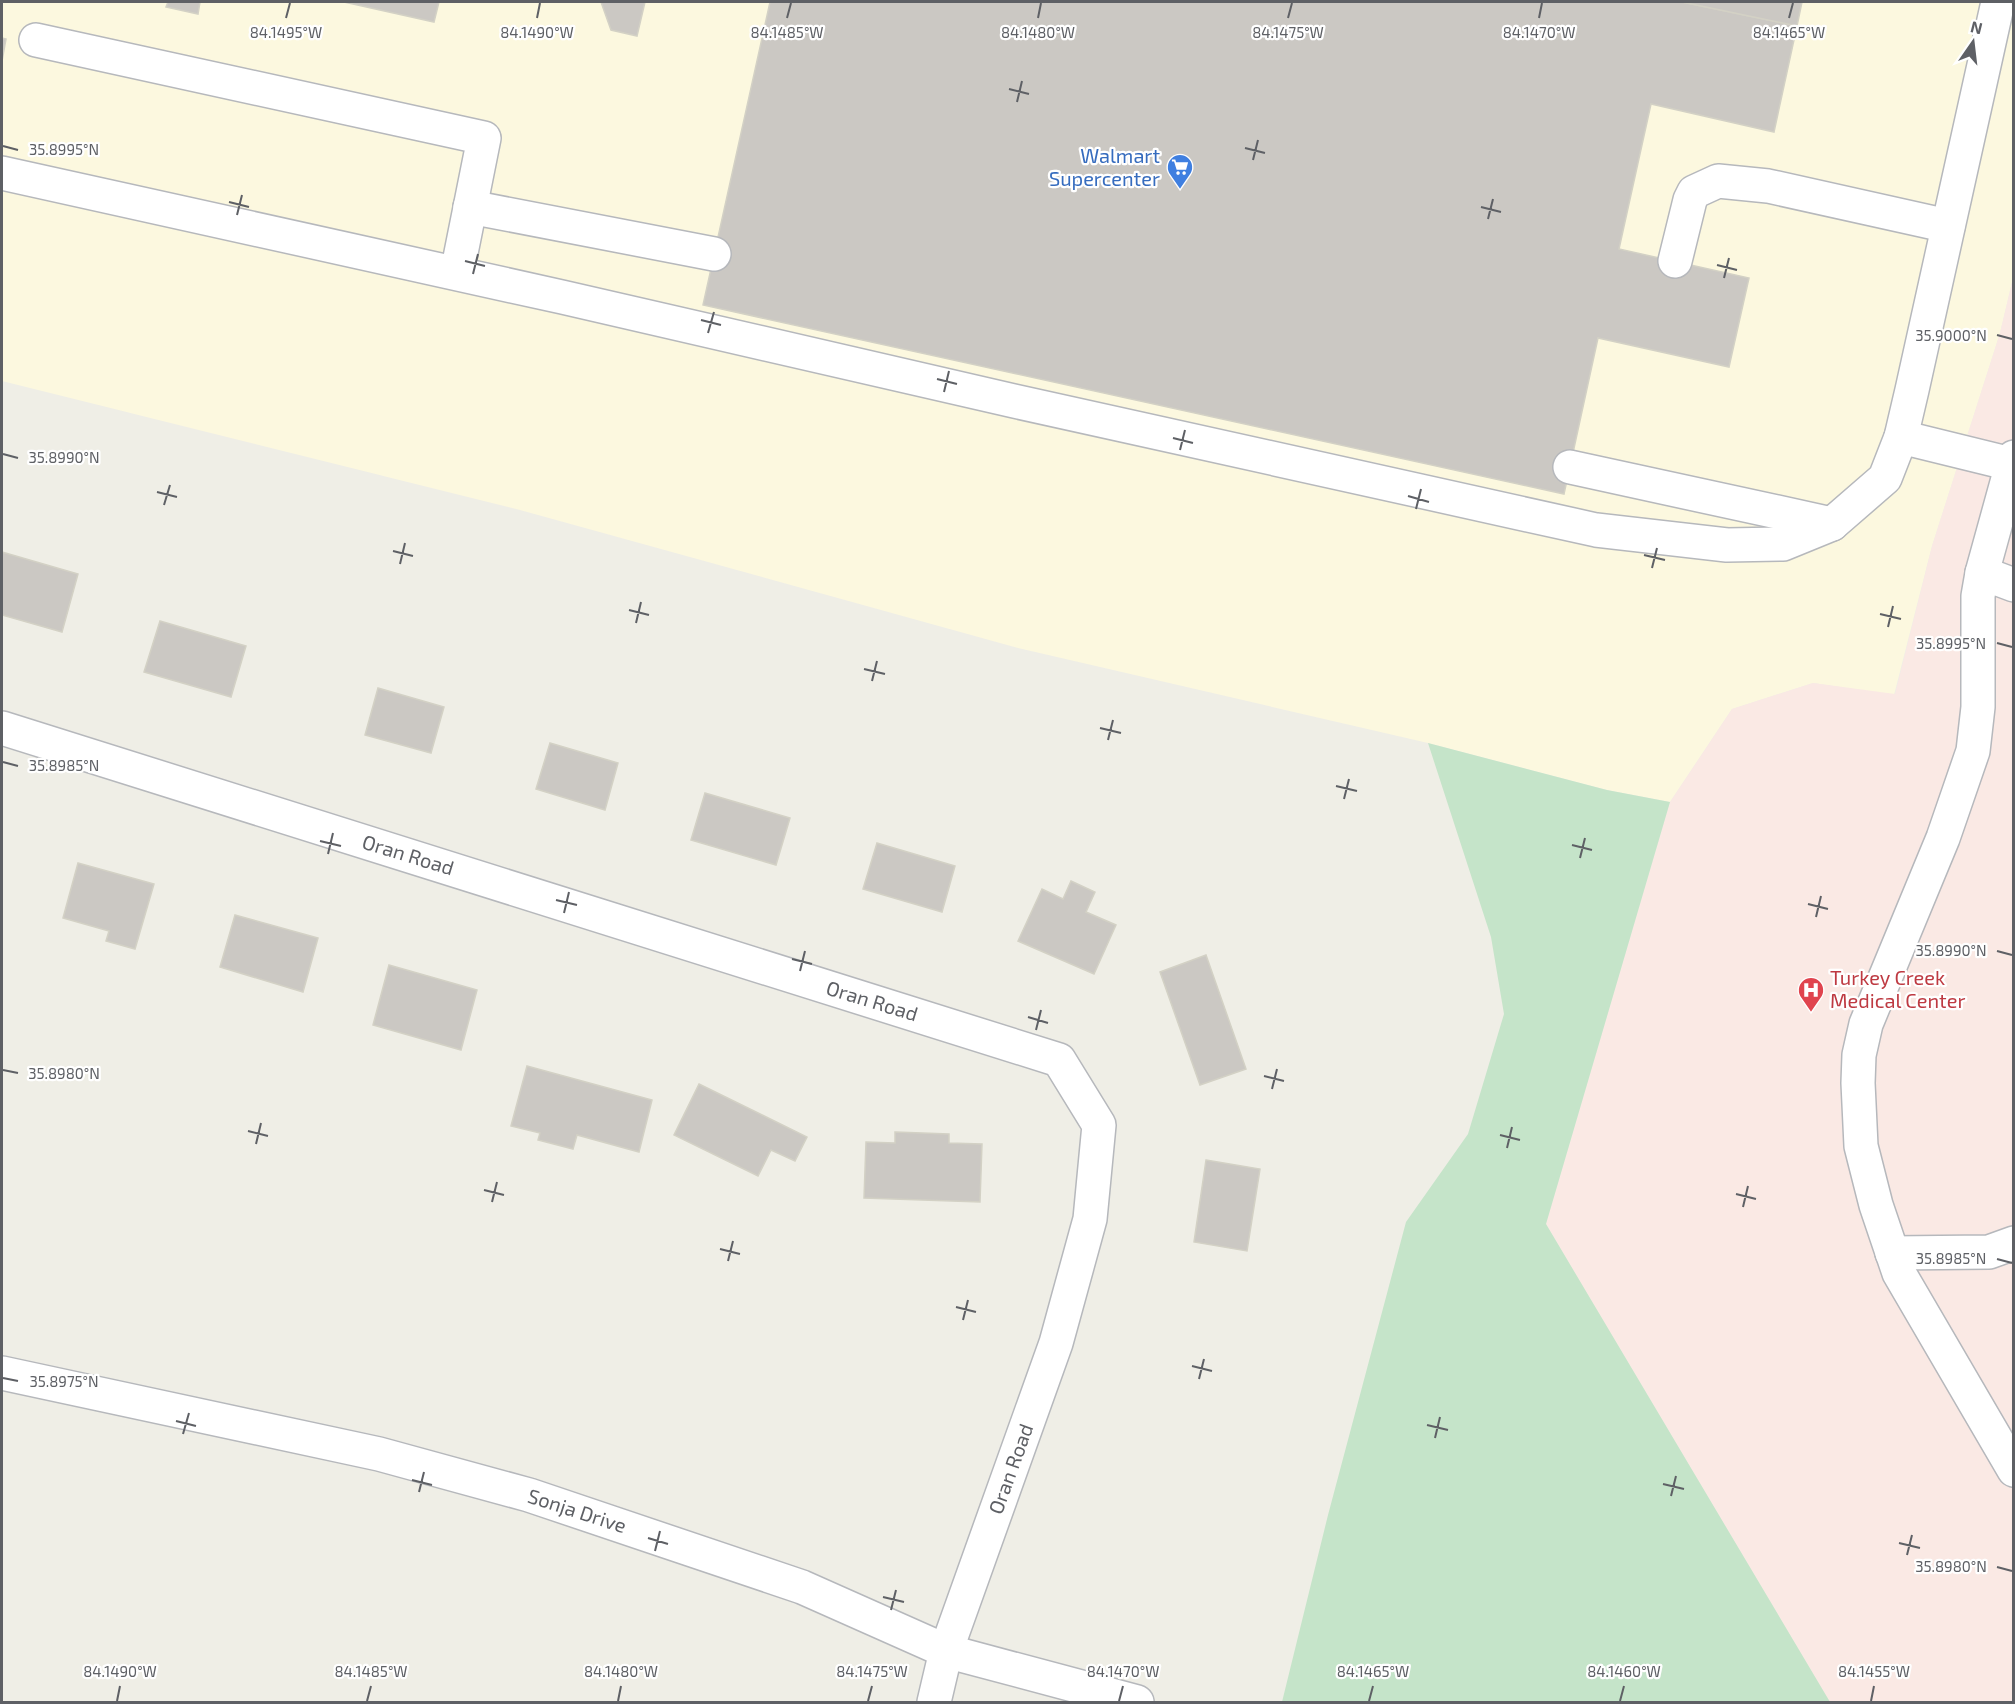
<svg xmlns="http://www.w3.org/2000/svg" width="2015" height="1704" font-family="'Exo 2',sans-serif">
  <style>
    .commercial { fill: #fcf8df }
    .medical { fill: #fae9e4 }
    .green { fill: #c5e4c9 }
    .building { fill: #cbc8c3; stroke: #d3d1c5; stroke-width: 1.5 }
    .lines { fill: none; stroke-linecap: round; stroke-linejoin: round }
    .minor-casing { stroke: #b6b8bc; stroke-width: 36 }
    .minor { stroke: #fff; stroke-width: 33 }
    .ticks { fill: none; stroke: #5e6065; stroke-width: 2 }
    .labels { text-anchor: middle; stroke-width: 4.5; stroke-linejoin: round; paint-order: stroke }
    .shop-label { font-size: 20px; fill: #366cbe; stroke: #fff; text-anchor: end }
    .street-label { font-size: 20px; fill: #5e6065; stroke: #fff }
    .health-label { font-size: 20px; fill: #be3a42; stroke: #fff; text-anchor: start }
    .ticks-label { font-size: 15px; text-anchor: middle; fill: #5e6065; stroke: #fff; stroke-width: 4.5; stroke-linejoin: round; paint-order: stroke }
  </style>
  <rect width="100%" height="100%" fill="#efeee6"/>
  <path class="commercial" d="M2,2H2013V278L2000,333L1932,546L1894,695L1813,683L1732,709L1670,802L1607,790L1428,743L1018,648L520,510L2,381Z"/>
  <path class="medical" d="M2013,278V1702H1830L1546,1224L1670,802L1732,709L1813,683L1895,694L1932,546L2000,333Z"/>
  <path class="green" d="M1428,743L1607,790L1670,802L1546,1224L1830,1702H1282L1328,1515L1406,1222L1468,1134L1504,1014L1491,937Z"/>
  <g class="building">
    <path d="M168,2H200L198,14L166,7Z"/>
    <path d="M344,2H439L434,22Z"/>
    <path d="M601,2H645L637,36L611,30Z"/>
    <path d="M770,2H1682L1797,26L1774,132L1651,104L1619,249L1749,278L1729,367L1598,338L1564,494L703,305Z"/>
    <path d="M1682,2H1802L1797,26Z"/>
    <path d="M2,38L6,39L2,61Z"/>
    <path d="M2,552L78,574L62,632L2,615Z"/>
    <path d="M160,621L246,646L231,697L144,672Z"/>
    <path d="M378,688L444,707L431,753L365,735Z"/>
    <path d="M550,743L618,763L605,810L536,789Z"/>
    <path d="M705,793L790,818L776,865L691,840Z"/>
    <path d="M877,843L955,866L942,912L863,889Z"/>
    <path d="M78,863L154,884L135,949L106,941L109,931L63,918Z"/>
    <path d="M1071,881L1095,892L1086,912L1116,925L1094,974L1018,941L1042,889L1063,899Z"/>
    <path d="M235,915L318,938L303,992L220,967Z"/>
    <path d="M1206,955L1246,1069L1200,1085L1160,972Z"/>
    <path d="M389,965L477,990L461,1050L373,1025Z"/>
    <path d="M527,1066L652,1100L639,1152L577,1135L573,1149L538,1140L540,1133L511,1126Z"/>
    <path d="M699,1084L807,1137L795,1161L771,1150L758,1176L674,1135Z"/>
    <path d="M895,1132L949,1134V1143L982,1144L980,1202L864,1198L866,1142L895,1143Z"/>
    <path d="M1206,1160L1260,1169L1247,1251L1194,1242Z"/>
  </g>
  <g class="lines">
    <g class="minor-casing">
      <g id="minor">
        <path d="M36,40L484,138L457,273"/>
        <path d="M2,173L562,297L1014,401L1596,530L1727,545L1783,544L1832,524L1885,478L1901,437L1912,390L1998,2"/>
        <path d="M470,207L714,254"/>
        <path d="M1675,261L1690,200L1694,192L1718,181L1768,186L1948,226"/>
        <path d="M1901,437L2011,464"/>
        <path d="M2014,457L1982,573L1978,596V707L1973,751L1943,838L1866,1024L1859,1055L1858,1083L1861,1146L1876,1205L1899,1273L2014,1470"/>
        <path d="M1570,467L1832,524"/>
        <path d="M1982,573L2014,585"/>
        <path d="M2,728L1059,1060L1099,1125L1090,1219L1056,1343L946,1651L934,1702"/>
        <path d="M1892,1253L1989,1252L2014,1243"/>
        <path d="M2,1373L379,1454L529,1495L802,1587L946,1651L1137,1702"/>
      </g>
    </g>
    <use href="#minor" class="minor"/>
  </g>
  <path class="ticks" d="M286,18L290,3M537,18L540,3M787,18L791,3M1038,18L1041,3M1288,18L1292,3M1539,18L1542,3M1789,18L1793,3M1009,89L1029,94M1017,102L1022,81M3,146L18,150M1245,148L1265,153M1253,160L1258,140M229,202L249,207M1481,207L1501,212M237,215L242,195M1488,219L1493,199M465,261L485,266M1717,265L1737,270M473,274L478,254M1724,278L1729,258M701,320L721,325M708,333L714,312M1997,335L2012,339M937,379L957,384M944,392L949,371M1173,438L1193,443M1180,450L1185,430M3,454L18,458M157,492L177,497M1408,496L1429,502M164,505L170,485M1416,509L1421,489M393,551L413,556M1644,555L1665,560M400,564L405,543M1652,568L1657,548M629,610L649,615M1880,614L1901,619M636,623L641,602M1888,627L1893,606M1997,643L2012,647M864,669L885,674M872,681L877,661M1100,728L1121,733M1108,740L1113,720M3,762L18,766M1336,786L1357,791M1344,799L1349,779M320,841L341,846M1572,845L1592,850M328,854L333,833M1580,858L1585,838M556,900L577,905M1808,904L1828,909M564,913L569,892M1816,917L1821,896M1997,951L2012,955M792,959L812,964M800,971L805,951M1028,1017L1048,1023M1036,1030L1041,1010M3,1070L18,1073M1264,1076L1284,1081M1272,1089L1277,1069M248,1131L268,1136M1500,1135L1520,1140M256,1144L261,1123M1507,1148L1512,1127M484,1190L504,1195M1736,1194L1756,1199M492,1202L497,1182M1743,1207L1748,1186M720,1249L740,1254M1997,1259L2012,1263M728,1261L733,1241M956,1307L976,1312M963,1320L968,1300M1192,1366L1212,1371M3,1378L18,1381M1199,1379L1204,1359M176,1421L196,1426M1427,1425L1448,1430M183,1434L189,1413M1435,1438L1440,1417M412,1480L432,1485M1663,1484L1684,1489M419,1492L424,1472M1671,1496L1676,1476M648,1538L668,1544M1899,1543L1920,1548M655,1551L660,1531M1907,1555L1912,1535M1997,1567L2012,1571M883,1597L904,1602M891,1610L896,1590M117,1701L120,1686M367,1701L371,1686M618,1701L621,1686M868,1701L872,1686M1119,1701L1123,1686M1369,1701L1373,1686M1620,1701L1624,1686M1871,1701L1874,1686"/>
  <defs>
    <g id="supermarket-pin" transform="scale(1.35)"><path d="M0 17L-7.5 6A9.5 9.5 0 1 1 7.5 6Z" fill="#3f7fe0" stroke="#fff"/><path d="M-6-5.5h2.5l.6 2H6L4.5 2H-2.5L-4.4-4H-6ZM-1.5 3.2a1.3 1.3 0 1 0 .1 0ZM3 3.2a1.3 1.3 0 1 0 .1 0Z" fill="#fff"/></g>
    <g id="hospital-pin" transform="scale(1.35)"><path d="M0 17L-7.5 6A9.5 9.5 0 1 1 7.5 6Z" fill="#e0444e" stroke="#fff"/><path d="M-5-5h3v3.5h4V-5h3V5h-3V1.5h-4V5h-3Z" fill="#fff"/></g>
  </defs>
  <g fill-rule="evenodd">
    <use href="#supermarket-pin" x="1180" y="167"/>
    <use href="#hospital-pin" x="1811" y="990"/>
  </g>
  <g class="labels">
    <g class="shop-label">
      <text x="1160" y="163">Walmart<tspan x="1160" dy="23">Supercenter</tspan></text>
    </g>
    <g class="street-label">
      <text transform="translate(408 855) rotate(17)" y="7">Oran Road</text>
      <text transform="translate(872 1001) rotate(17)" y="7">Oran Road</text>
      <text transform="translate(1011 1469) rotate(-70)" y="7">Oran Road</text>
      <text transform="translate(577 1511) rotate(18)" y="7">Sonja Drive</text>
    </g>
    <g class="health-label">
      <text x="1830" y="985">Turkey Creek<tspan x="1830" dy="23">Medical Center</tspan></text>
    </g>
  </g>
  <g class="ticks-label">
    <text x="286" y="38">84.1495°W</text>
    <text x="537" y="38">84.1490°W</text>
    <text x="787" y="38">84.1485°W</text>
    <text x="1038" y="38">84.1480°W</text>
    <text x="1288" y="38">84.1475°W</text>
    <text x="1539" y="38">84.1470°W</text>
    <text x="1789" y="38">84.1465°W</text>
    <text x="64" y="155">35.8995°N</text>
    <text x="1951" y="341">35.9000°N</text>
    <text x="64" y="463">35.8990°N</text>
    <text x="1951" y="649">35.8995°N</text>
    <text x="64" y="771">35.8985°N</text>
    <text x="1951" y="956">35.8990°N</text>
    <text x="64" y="1079">35.8980°N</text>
    <text x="1951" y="1264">35.8985°N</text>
    <text x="64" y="1387">35.8975°N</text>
    <text x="1951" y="1572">35.8980°N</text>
    <text x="120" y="1677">84.1490°W</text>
    <text x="371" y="1677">84.1485°W</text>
    <text x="621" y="1677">84.1480°W</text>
    <text x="872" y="1677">84.1475°W</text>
    <text x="1123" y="1677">84.1470°W</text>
    <text x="1373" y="1677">84.1465°W</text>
    <text x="1624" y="1677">84.1460°W</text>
    <text x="1874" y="1677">84.1455°W</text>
  </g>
  <rect width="2015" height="1704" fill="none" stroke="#5e6065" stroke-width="6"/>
  <g transform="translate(1973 42) rotate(14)" stroke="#ffffff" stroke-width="4.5" paint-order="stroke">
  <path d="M0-4.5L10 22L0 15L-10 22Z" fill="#5e6065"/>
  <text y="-9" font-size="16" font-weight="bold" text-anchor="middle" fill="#5e6065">N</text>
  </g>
</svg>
